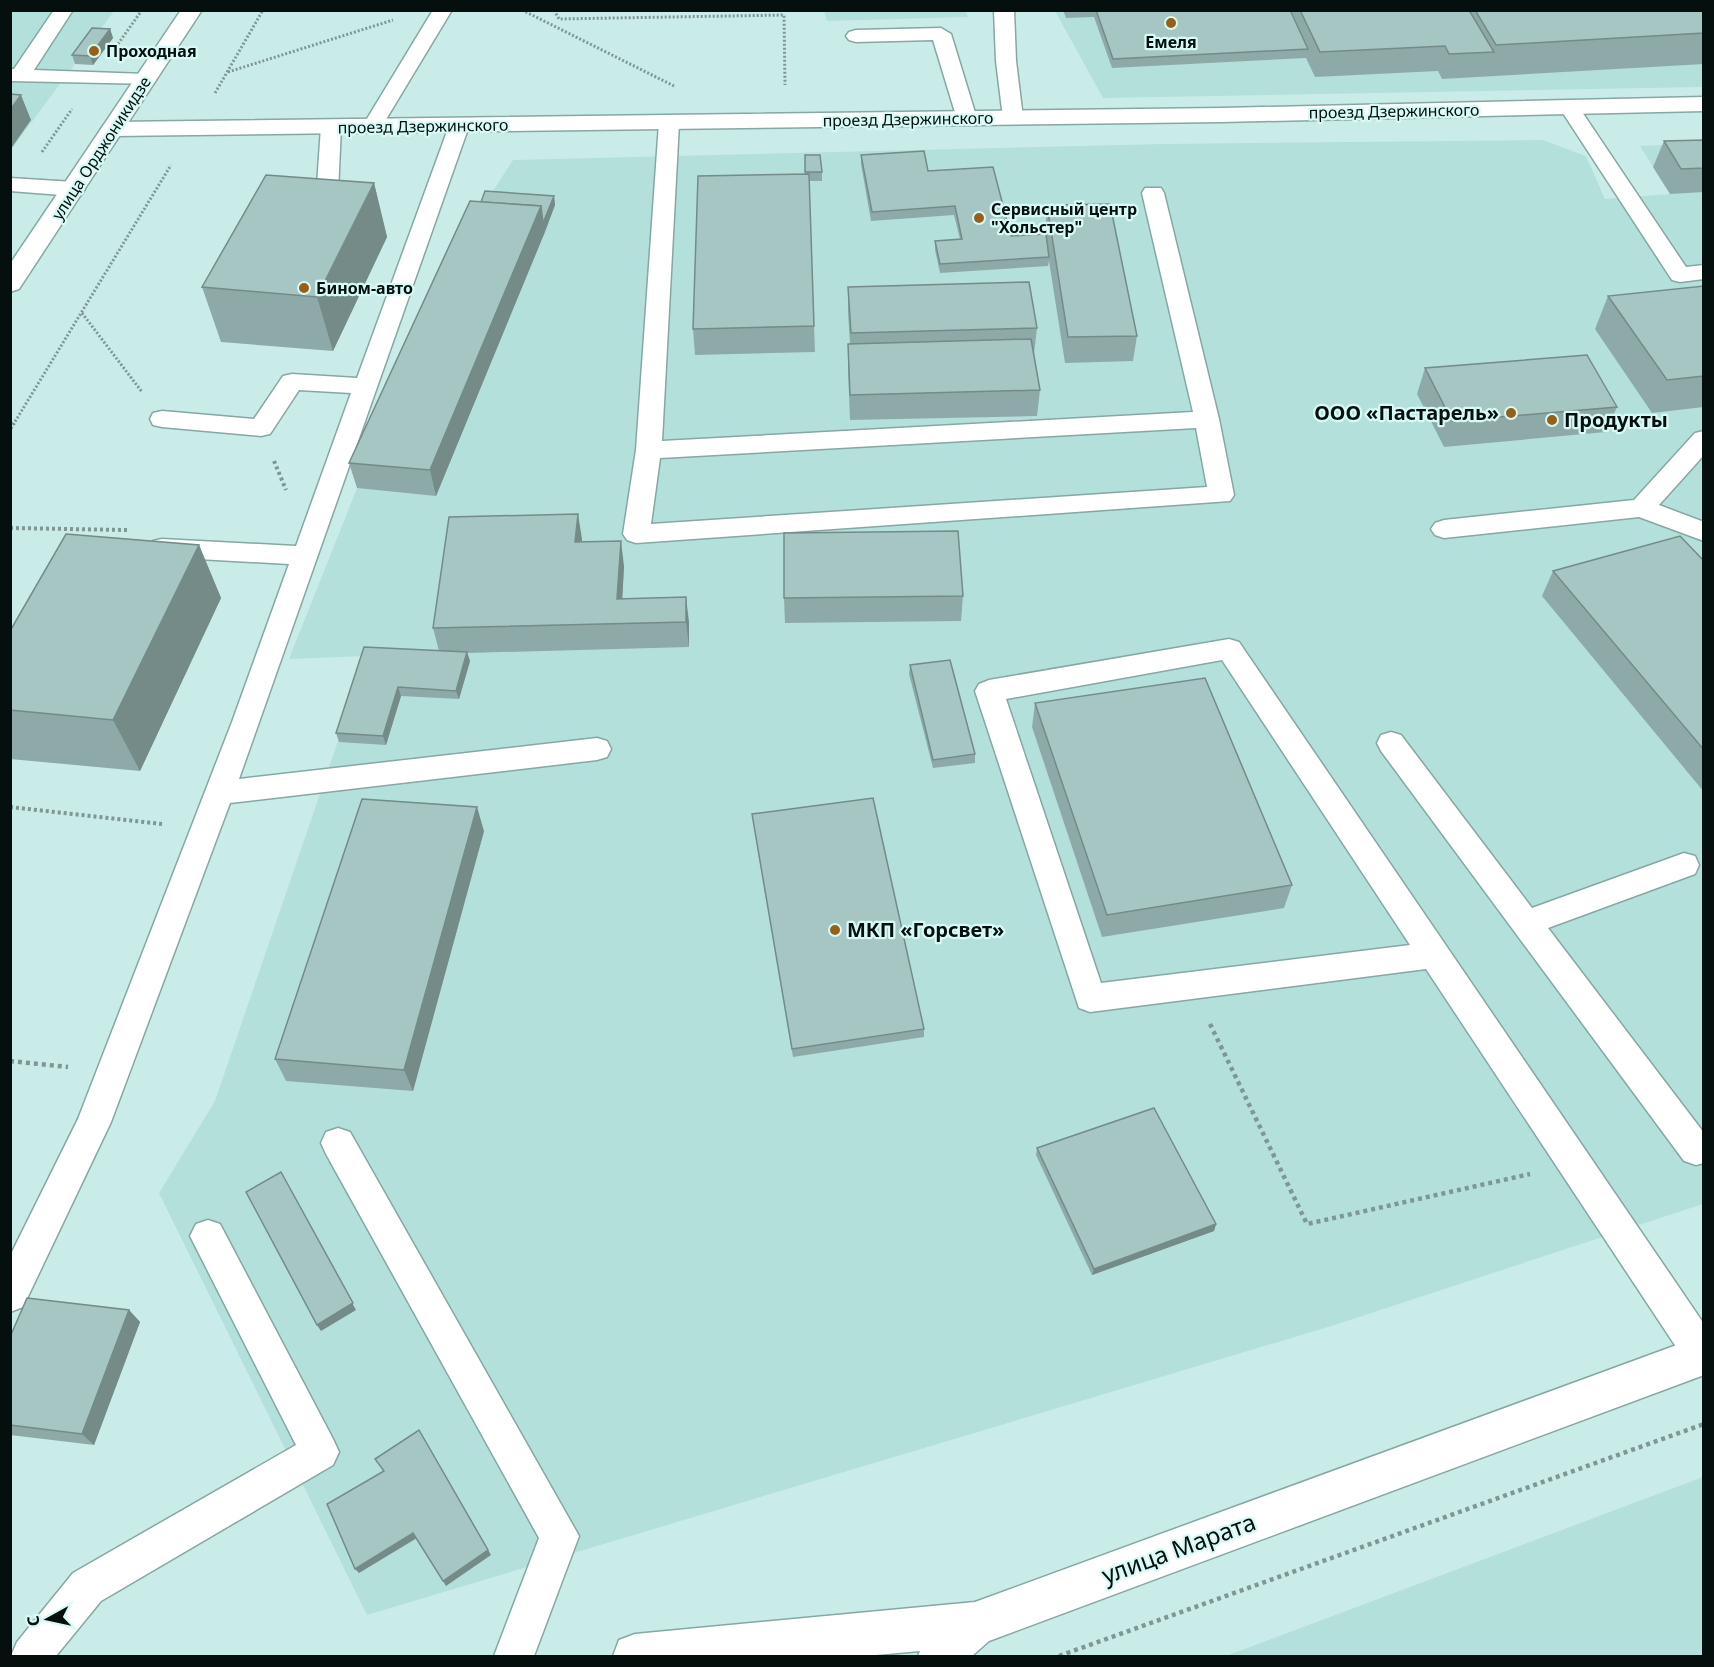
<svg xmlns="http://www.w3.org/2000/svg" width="1714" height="1667" font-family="'Noto Sans',sans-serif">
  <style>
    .built { fill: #b4e0dc }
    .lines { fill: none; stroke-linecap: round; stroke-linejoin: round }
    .service-casing { stroke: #86a7a3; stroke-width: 3 }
    .minor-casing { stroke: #86a7a3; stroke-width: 3 }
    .primary-casing { stroke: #86a7a3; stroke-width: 3 }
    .path-far2 { stroke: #7e9795; stroke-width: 3; stroke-dasharray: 2 2; stroke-linecap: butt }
    .path-far1 { stroke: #7e9795; stroke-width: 4; stroke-dasharray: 3 3; stroke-linecap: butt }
    .path { stroke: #7e9795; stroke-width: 4.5; stroke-dasharray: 4 4; stroke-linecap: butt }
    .service { fill: #fff; fill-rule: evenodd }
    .minor { fill: #fff; fill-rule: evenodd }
    .primary { fill: #fff; fill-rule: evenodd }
    .wall { fill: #8eaaa8 }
    .shaded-wall { fill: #748b88 }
    .building { fill: #a5c6c3; stroke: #748b88; stroke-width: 1.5 }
    .poi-dot { fill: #966019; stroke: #d7faf6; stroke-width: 2 }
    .labels { text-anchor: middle; stroke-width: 4.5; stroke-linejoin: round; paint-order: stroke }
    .far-poi-label { font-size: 16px; font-weight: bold; fill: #040f0e; stroke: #d7faf6; text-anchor: start }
    .far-street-label { font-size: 16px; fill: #040f0e; stroke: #d7faf6 }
    .poi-label { font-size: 20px; font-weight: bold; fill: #040f0e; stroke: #d7faf6; text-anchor: start }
    .near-street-label { font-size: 24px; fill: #040f0e; stroke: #d7faf6 }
  </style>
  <rect width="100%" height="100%" fill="#caece9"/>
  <g class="built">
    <path d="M11,11H114L11,150Z"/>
    <path d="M966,11L968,17L827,21L824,11Z"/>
    <path d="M1055,11H1703V87L1103,98Z"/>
    <path d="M1543,140L1586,156L1605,199L1670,194L1640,146L1703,143V1204L1338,1324L367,1615L159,1193L215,1101L367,656L289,659L357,488L487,200L513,160L1161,144Z"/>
    <path d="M1703,1477V1656H1226Z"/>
  </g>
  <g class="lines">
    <g class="service-casing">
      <g id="service">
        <path d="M54,10H73L34,70L146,74L153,76L156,80L153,84L10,81V69H14Z"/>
        <path d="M433,10H452L379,131H365L362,127Z"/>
        <path d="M994,10H1014L1016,61L1023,118L1020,122H1006L1003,118L996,61Z"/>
        <path d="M941,28L951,34L977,119L974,123H960L957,119L933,40L856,42L849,40L846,36L849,32L856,30Z"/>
        <path d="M1569,101L1576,103L1686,267L1704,265V279L1680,282L1672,280L1559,107L1562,103Z"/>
        <path d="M669,117L676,119L679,123L662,441L1193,412L1142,193L1145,188H1161L1164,193L1219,419L1234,495L1230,501L636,543L627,540L623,534L636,450L659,123L662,119ZM1196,428L1207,487L651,524L660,458Z"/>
        <path d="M459,120L466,122L469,126L239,779L597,738L607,741L611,749L607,757L597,760L230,803L111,1122L23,1307L10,1312V1256L78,1119L232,722L289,564L162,557L153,555L149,548L153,541L162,539L296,546L351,393L299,390L270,434L261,436L162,427L153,425L150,419L153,413L162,411L254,419L283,376L292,374L357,378L449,126L452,122Z"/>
        <path d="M331,121L338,123L341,127L337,214L334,219H318L315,214L321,127L324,123Z"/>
        <path d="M10,178L74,182L82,184L85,189L82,194L74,196L10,191Z"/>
        <path d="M1704,431V455L1659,505L1704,522V541L1639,517L1444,538L1435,535L1431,529L1435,523L1444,520L1634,500L1695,433Z"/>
        <path d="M1229,639L1239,642L1704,1324V1373L1690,1368L1426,969L1090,1012L1079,1008L975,691L979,684L989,680ZM1222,660L1410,945L1101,983L1006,699Z"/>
        <path d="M1391,732L1401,735L1532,908L1684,853L1695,856L1699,865L1695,874L1548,928L1704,1133V1163L1696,1165L1684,1161L1381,751L1377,743L1381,735Z"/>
        <path d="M338,1128L350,1132L579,1536L534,1656H494L539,1538L326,1154L321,1143L326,1132Z"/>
        <path d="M208,1220L220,1224L333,1439L339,1452L333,1465L101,1601L56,1656H11L17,1642L73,1573L296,1445L190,1236L196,1224Z"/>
      </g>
    </g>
    <g class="minor-casing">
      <g id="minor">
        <path d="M1704,97V111L1222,122L113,136L105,134L101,129L105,124L113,122L1222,108Z"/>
        <path d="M1704,1335V1375L989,1641L972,1656H918L920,1651L865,1656H613L619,1640L635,1634L975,1602Z"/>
      </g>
    </g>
    <g class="primary-casing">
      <path id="primary" d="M181,10H202L19,289L10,292V264Z"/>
    </g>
    <g class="path-far2">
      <path d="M522,10L674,86"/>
      <path d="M554,10L559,19L784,15L785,85"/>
      <path d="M118,44L142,10"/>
      <path d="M228,72L393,20"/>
      <path d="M215,93L263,10"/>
      <path d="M42,152L72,109"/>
      <path d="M82,313L142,392"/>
      <path d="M13,425L171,165"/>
    </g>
    <g class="path-far1">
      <path d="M10,429L14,423"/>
      <path d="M274,461L286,490"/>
      <path d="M10,528L127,530"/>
      <path d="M10,807L162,824"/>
    </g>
    <g class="path">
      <path d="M1210,1024L1307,1224L1530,1174"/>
      <path d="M10,1061L68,1067"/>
      <path d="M1059,1656L1704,1424"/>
    </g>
    <use href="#service" class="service"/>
    <use href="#minor" class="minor"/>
    <use href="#primary" class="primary"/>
  </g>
  <g class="wall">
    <path d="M1063,10H1704V64L1442,79L1438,71L1315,77L1306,58L1112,68L1094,17L1066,18Z"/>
    <path d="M110,29L113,38L93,65L75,64L72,55Z"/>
    <path d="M1704,140V192L1670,194L1653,167L1664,141Z"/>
    <path d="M805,155L822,172V181H809L815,352L695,355L693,329L805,174Z"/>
    <path d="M861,155L928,171L1011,236L1045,234L1047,205L1137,336L1133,361L1065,363L1049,261L1048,266L940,273L935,250V241L960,239L954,215L871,221L861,164Z"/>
    <path d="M374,183L387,237L333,351L221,342L202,287Z"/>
    <path d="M554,196L555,205L436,496L357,488L349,463L481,202Z"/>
    <path d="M1704,286V407L1652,413L1595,329L1608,296Z"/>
    <path d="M848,287L1037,328L1034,354L1040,390L1037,416L850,420L848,369V344H850L848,313Z"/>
    <path d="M1425,368L1617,407L1606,432L1444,447L1417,394Z"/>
    <path d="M582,539V542L624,566L622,599L689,622V647L467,653L470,661L459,699L401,696L386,745L339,742L336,733L439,651L433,628Z"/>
    <path d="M199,545L221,598L140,771L10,759V631Z"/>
    <path d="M1704,561V792L1542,596L1553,571Z"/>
    <path d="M963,596L961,621L785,623L784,598Z"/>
    <path d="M910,665L975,754V763L933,768L909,674Z"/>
    <path d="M1035,703L1292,885L1284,908L1102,937L1032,727Z"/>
    <path d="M752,814L924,1029V1037L793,1057Z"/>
    <path d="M484,831L413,1091L286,1081L275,1059Z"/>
    <path d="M1037,1148L1216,1224L1214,1231L1092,1275L1036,1155Z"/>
    <path d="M129,1310L140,1322L94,1445L10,1435V1337Z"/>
  </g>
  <g class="shaded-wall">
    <path d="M110,29L113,38L93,65L90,56Z"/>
    <path d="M21,95L31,120L10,150V110Z"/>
    <path d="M374,183L387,237L333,351L317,297Z"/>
    <path d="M554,196L555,205L545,232L543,223Z"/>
    <path d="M541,206L545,232L436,496L430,470Z"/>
    <path d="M578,514L582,539L579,567L575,542Z"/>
    <path d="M621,541L624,566L621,624L617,599Z"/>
    <path d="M199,545L221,598L140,771L113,720Z"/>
    <path d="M686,597L689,622V647L686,622Z"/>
    <path d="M467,652L470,661L459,699L456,691Z"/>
    <path d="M398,687L401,696L386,745L383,736Z"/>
    <path d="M477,807L484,831L413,1091L404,1070Z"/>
    <path d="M281,1172L356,1310L321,1331L317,1325Z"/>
    <path d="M1216,1224L1214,1231L1092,1275L1094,1269Z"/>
    <path d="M129,1310L140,1322L94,1445L82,1434Z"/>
    <path d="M419,1430L491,1555L446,1586L443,1581Z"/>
    <path d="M413,1533L417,1538L359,1573L355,1569Z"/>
  </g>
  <g class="building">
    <path d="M1096,10H1290L1308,49L1113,59Z"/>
    <path d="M1300,10H1469L1494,52L1449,54L1445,46L1320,52Z"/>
    <path d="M1475,10H1704V33L1496,45Z"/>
    <path d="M92,28L110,29L90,56L72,55Z"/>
    <path d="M10,94L21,95L10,110Z"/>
    <path d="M1704,140V168L1681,169L1664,141Z"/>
    <path d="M924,151L928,171L993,167L1011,236L1046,234L1049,257L940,264L935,241L962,239L955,206L872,212L861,155Z"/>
    <path d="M805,155H820L822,172H805Z"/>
    <path d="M809,174L814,326L693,329L698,176Z"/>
    <path d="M266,175L374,183L317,297L202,287Z"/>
    <path d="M485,191L554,196L543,223L541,206L481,202Z"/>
    <path d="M470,201L541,206L430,470L349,463Z"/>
    <path d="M1110,204L1137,336L1068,337L1047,205Z"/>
    <path d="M1029,282L1037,328L851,333L848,287Z"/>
    <path d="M1704,286V376L1667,380L1608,296Z"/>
    <path d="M1031,339L1040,390L850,395L848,344Z"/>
    <path d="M1587,355L1617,407L1452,421L1425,368Z"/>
    <path d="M578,514L575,542L621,541L617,599L686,597V622L433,628L449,517Z"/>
    <path d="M958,531L963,596L784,598V533Z"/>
    <path d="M66,534L199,545L113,720L10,710V631Z"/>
    <path d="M1680,536L1704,561V750L1553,571Z"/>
    <path d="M364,647L467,652L456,691L398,687L383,736L336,733Z"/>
    <path d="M950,660L975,754L933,760L910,665Z"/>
    <path d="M1205,678L1292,885L1107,915L1035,703Z"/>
    <path d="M873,798L924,1029L792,1049L752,814Z"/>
    <path d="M362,799L477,807L404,1070L275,1059Z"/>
    <path d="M1154,1108L1216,1224L1094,1269L1037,1148Z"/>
    <path d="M281,1172L353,1303L317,1325L246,1192Z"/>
    <path d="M27,1298L129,1310L82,1434L10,1425V1337Z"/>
    <path d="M419,1430L488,1550L443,1581L413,1533L355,1569L327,1504L384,1471L375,1459Z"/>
  </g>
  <g class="poi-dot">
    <circle cx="1171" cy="23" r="6"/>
    <circle cx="94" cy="51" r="6"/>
    <circle cx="979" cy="218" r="6"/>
    <circle cx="304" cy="288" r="6"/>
    <circle cx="1511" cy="413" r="6"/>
    <circle cx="1552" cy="420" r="6"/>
    <circle cx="835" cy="930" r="6"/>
  </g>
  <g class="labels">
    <g class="far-poi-label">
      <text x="1171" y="48" text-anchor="middle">Емеля</text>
      <text x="106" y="57">Проходная</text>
      <text x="991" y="215">Сервисный центр<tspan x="991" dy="18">"Хольстер"</tspan></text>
      <text x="316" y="294">Бином-авто</text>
    </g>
    <g class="far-street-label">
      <text transform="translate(1394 111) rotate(-1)" y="6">проезд Дзержинского</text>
      <text transform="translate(908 119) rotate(-1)" y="6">проезд Дзержинского</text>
      <text transform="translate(423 126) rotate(-1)" y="6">проезд Дзержинского</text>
      <text transform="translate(101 148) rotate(-57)" y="6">улица Орджоникидзе</text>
    </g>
    <g class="poi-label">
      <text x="1499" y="420" text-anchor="end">ООО «Пастарель»</text>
      <text x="1564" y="427">Продукты</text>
      <text x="847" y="937">МКП «Горсвет»</text>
    </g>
    <g class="near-street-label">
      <text transform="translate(1179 1549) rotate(-20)" y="8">улица Марата</text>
    </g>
  </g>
  <rect width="1714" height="1667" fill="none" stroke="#040f0e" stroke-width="24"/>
  <g transform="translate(48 1619) rotate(262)" stroke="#d7faf6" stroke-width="4.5" paint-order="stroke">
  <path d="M0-4.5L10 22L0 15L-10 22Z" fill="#040f0e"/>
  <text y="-9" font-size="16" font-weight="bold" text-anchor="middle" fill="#040f0e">С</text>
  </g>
</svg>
